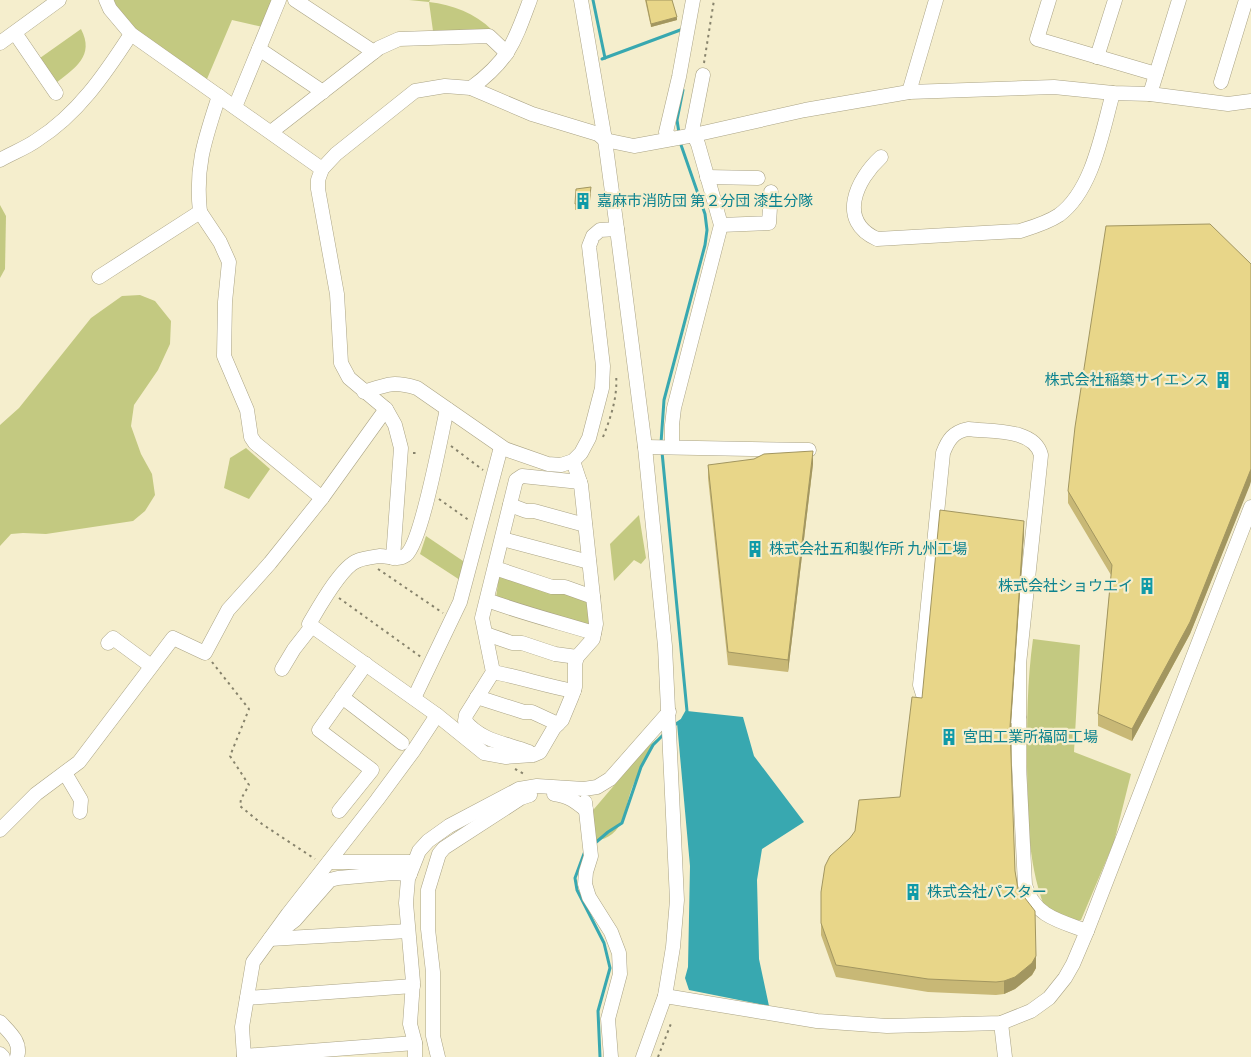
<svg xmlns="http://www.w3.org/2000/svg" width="1251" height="1057" font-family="'PT Sans Narrow','Noto Sans JP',sans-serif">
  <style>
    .green { fill: #c3c981 }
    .water { fill: #38a8b0 }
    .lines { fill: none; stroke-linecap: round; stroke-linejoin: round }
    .stream { stroke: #38a8b0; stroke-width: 3 }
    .minor-casing { stroke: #aaa385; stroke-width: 15 }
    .path { stroke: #87836c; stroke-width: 2; stroke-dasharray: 2.5 4; stroke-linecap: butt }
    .minor { stroke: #fff; stroke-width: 14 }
    .wall { fill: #c8b876 }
    .shaded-wall { fill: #a29660 }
    .building { fill: #e8d689; stroke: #a29660 }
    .labels { text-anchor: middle; stroke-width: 4.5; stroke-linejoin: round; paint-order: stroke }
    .culture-label { font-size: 15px; fill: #0d838f; stroke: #f5eecd; text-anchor: start }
  </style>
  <rect width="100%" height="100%" fill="#f5eecd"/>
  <g class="green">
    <path d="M106,0H276L267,28L232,20L204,86L148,47Z"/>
    <path d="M409,0H430L429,2C453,5 475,13 492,30L433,31L429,2Z"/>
    <path d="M81,29C95,56 75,68 56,83L40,58Z"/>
    <path d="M0,205L6,216L5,269L0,278Z"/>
    <path d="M140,295L155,301L171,321L170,344L158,370L134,405L131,426L141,454L152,474L155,495L145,511L133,521L46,534L23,533L11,534L0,546V425L19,408L91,318L122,296Z"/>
    <path d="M246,448L270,469L249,499L224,488L230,458Z"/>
    <path d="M639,515L646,558L641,564L634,560L614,581L610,544Z"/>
    <path d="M426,536L466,563L463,582L420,554Z"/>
    <path d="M499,575L591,599L593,622L585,627L496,598Z"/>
    <path d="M1033,639L1080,645L1074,752L1131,774L1114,842L1081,920L1071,922L1044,906C1027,858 1028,817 1027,766C1027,723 1027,682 1033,639Z"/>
    <path d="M657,739C650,753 641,768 634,783C623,807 627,838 593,841L591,819L594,809L646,748Z"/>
  </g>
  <path class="water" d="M687,711L743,717L754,756L804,822L762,849L757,880L759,959L769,1006L689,990L685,978L688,967L690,866L677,723L683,719Z"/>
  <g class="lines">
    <g class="stream">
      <path d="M593,0L605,58"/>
      <path d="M602,59L683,29"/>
      <path d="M679,133L677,120L683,90"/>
      <path d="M661,443L664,400L705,245L707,230L705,214L680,142"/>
      <path d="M662,452L687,711L682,720L673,726"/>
      <path d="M594,844L608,832L622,823L641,767L653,745L665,733"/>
      <path d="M585,851L575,878L577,890L604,943L610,968L598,1011L600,1057"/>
    </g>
    <g class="minor-casing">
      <g id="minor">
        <path d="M106,0L110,9L131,34L322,169"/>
        <path d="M295,0L374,52"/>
        <path d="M581,0L605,140L617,229L645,447L665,646L677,900L673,947L665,996L643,1057"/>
        <path d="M1049,0L1037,39L1156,74"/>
        <path d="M15,33L56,93"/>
        <path d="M0,43L59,0"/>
        <path d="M259,49L323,92"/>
        <path d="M1097,57L1115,0"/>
        <path d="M1221,82L1246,0"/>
        <path d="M471,88C509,60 514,43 530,0"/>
        <path d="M909,92L936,0"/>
        <path d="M1150,94L1179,0"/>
        <path d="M235,107L279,0"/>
        <path d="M271,132L379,48L399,39L489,36L507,53"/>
        <path d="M671,139L666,132L679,77L693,0"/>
        <path d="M881,157C856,180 837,221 877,239L1020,231C1033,227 1047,223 1059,215C1093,190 1102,132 1113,93"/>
        <path d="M0,160C12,153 26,148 37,140C78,114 105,74 131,34"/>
        <path d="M707,177L758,178"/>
        <path d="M200,212L220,242L229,262L225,302L224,356L247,410L251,437L255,443L322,498"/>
        <path d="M721,225L769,223L771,192"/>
        <path d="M99,277L200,212C195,166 205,139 219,96"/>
        <path d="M364,392C388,384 393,381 417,388L505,449L548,464L561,465L573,461L581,453L589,438L602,388L603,366L589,246L593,236L600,230L617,229"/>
        <path d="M447,409C441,435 422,542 406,555C398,561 388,556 380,556C373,557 363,558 357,561C341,567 318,609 309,624L437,715L484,753L506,757L533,755L540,752L554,728L562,720L572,696L575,687V664L577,657L593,639L596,624L581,485L573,461"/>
        <path d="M645,447L809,450"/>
        <path d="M672,447V425L674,408L721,225L698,144L692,131L703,75"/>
        <path d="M510,505L526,511H534L585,525"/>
        <path d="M502,539L589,562"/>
        <path d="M393,558L401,448L395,425L386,409L349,378L341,363L337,294L318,189V180L322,169L336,154L415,91L445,86L471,88L532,114L598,134L605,140L634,146L694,135L805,110L909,92L1054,87L1113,93L1150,94L1228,104L1251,101"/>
        <path d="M495,568L552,587H565L593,597"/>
        <path d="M487,600C522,613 558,622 594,633"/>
        <path d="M486,634L512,643H522L555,654L577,657"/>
        <path d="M108,643L113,638L151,666"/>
        <path d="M282,669L294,649L312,626"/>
        <path d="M493,672C520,677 546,686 574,691"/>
        <path d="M342,697L402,743"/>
        <path d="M477,697L524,712H532L558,724"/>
        <path d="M414,698L460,602L501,447"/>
        <path d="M934,708L925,701L920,685L943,453C948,440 953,432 968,429C991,432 1034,428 1041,455L1019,664V765L1025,885C1034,916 1059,921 1087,931"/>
        <path d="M995,715L1019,717"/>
        <path d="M529,752C507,743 482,742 465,721L466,715L493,672L482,618L516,480L522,476L580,482"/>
        <path d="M65,773L81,800L80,812"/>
        <path d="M554,794C569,796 575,801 586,810"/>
        <path d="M585,802L591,856L586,872L585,884L589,897L611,932L619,953L620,974L608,1019L611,1057"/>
        <path d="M339,811L372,770L319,730L366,664"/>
        <path d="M0,830L36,794L79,762L173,638L205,653L228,610L270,563L322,498L386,409"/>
        <path d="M329,862H414"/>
        <path d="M282,930L295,920L330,880L338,878L393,873L410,874"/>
        <path d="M270,939L408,931"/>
        <path d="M665,996L817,1021L887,1026L1001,1023L1031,1011L1049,998L1065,978L1073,964L1087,931L1251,507"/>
        <path d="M247,998L413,986"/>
        <path d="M0,1022C9,1032 22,1042 17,1057"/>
        <path d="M1001,1023L1005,1057"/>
        <path d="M0,1054L3,1057"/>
        <path d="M244,1056L415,1043"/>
        <path d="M244,1057L242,1027L253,962L288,914L377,800L414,750L437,715"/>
        <path d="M415,1057V1043L410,1024L413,982L406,903L408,879L419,851L428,841L449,826L519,789L537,786L584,789L597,787L610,779L669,712"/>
        <path d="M438,1057L433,1036V972L428,929V890L439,854L444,848L521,798L530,795"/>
      </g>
    </g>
    <g class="path">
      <path d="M704,63L714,0"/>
      <path d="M603,437C611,417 618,396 616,374"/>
      <path d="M451,446L483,470"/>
      <path d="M413,453H419"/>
      <path d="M439,499L470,521"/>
      <path d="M378,569L443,613"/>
      <path d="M339,598L421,657"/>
      <path d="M212,662L249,709L230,756L249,785L241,799L240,806L262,824L315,859"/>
      <path d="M515,769L526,775"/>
      <path d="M658,1057L672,1021"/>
    </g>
    <use href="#minor" class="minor"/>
  </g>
  <g class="wall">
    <path d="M645,0H672L677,20L651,27Z"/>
    <path d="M591,194L589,208L575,210V204Z"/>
    <path d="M1251,264V481L1190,634L1132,741L1098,726V714L1111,575L1068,503V491Z"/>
    <path d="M813,464L788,672L728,665L708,478V465Z"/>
    <path d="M1024,533L1010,735L1015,871L1018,889L1036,968L1032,975L1015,989L1004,994L996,995L928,992L836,977L821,935V892L900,797L922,698Z"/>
  </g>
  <g class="shaded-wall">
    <path d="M677,17V20L651,27V24Z"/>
    <path d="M813,451V464L788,672V660Z"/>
    <path d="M1251,469V481L1250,485L1190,634L1132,741V729Z"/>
    <path d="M1024,521V533L1010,740V727Z"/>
    <path d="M1036,956V968L1032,975L1015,989L1004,994V981Z"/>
  </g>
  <g class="building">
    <path d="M646,0H672L677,17L651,24Z"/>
    <path d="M591,187L589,202L575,204L576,189Z"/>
    <path d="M1210,224L1251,264V469L1190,622L1132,729L1098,714L1112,565L1068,491L1075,427L1106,226Z"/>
    <path d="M813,451L788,660L728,652L708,465L754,459L764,454Z"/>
    <path d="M940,510L1024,521L1010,727L1015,871L1018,889L1035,911L1036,956L1032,963L1015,977L1004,981L996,982L928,979L836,965L821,923V892L825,866L830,856L850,838L855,831L859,800L900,797L912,697L922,698Z"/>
  </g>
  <defs>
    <g id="building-bare" transform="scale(1.35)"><path d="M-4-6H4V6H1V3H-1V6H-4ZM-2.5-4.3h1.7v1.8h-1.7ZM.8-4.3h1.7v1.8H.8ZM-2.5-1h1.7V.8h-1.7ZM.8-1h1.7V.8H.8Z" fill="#0f9aa8" stroke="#f5eecd" stroke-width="2.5" paint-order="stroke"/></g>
  </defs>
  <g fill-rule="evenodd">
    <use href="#building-bare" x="583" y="201"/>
    <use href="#building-bare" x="1223" y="380"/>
    <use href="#building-bare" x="755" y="549"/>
    <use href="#building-bare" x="1147" y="586"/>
    <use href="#building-bare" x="949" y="737"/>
    <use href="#building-bare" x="913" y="892"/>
  </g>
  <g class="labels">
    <g class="culture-label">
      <text x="597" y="206">嘉麻市消防団 第２分団 漆生分隊</text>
      <text x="1209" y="385" text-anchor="end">株式会社稲築サイエンス</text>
      <text x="769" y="554">株式会社五和製作所 九州工場</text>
      <text x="1133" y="591" text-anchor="end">株式会社ショウエイ</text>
      <text x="963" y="742">宮田工業所福岡工場</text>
      <text x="927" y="897">株式会社パスター</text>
    </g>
  </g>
</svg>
